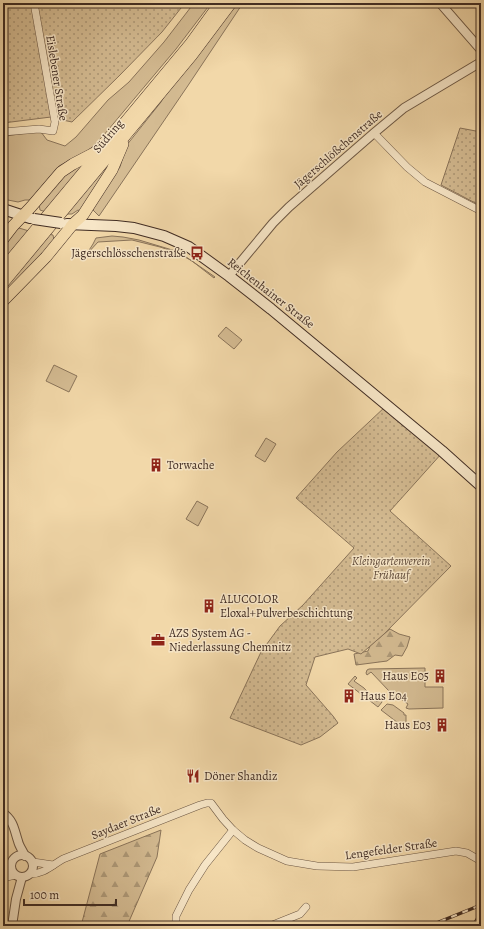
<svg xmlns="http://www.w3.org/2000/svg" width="484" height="929" font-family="Alegreya,serif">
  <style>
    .grass { fill: #d4bb92; stroke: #8a745a }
    .forest { fill: url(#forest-firs); stroke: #8a745a }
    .garden { fill: url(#garden-dots); stroke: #8a745a }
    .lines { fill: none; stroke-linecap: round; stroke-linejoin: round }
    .minor-casing { stroke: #6c5744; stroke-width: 8 }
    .tertiary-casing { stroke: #6c5744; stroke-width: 10 }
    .secondary-casing { stroke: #402c23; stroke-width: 12 }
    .primary-casing { stroke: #402c23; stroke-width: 12 }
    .minor { stroke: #f7e6c7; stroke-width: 7 }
    .tertiary { stroke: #f7e6c7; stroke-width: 8 }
    .secondary { stroke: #f7e6c7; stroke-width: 10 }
    .primary { stroke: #f2d8a9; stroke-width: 11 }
    .rail-casing { stroke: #402c23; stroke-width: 3.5 }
    .rail { stroke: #f7e6c7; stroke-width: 2; stroke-dasharray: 6; stroke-linecap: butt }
    .secondary-bridge-casing { stroke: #402c23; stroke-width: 12; stroke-linecap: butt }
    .secondary-bridge { stroke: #f7e6c7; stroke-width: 10 }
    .labels { text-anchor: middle; stroke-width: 3; stroke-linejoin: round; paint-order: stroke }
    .street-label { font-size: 12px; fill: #402c23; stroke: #f7e6c7 }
    .poi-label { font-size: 12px; fill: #402c23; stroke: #f7e6c7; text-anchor: start }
    .park-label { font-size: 12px; font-style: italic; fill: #5e4939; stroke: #f7e6c7 }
  </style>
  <defs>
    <pattern id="forest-firs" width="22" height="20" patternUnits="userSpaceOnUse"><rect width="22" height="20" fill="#d4bb92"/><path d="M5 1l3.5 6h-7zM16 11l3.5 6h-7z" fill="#ad9877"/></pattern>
    <pattern id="garden-dots" width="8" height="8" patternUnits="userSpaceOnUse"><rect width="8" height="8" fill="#d4bb92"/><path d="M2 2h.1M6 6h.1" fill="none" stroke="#ad9877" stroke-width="1.8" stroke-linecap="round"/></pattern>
  </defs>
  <rect width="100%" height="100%" fill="#f2d8a9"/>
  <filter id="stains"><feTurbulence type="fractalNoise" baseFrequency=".005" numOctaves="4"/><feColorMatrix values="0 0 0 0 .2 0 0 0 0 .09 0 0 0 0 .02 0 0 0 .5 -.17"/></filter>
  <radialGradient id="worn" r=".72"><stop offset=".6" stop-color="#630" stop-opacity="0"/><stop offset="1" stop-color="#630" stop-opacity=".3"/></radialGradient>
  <g class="grass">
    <path d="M194,3H211L176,49L103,136L91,148L84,153L72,159L59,166L30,200H25L18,202L3,199V142L6,136L33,132H41L47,140L65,146L76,137L108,100L129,82L164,42Z"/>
    <path d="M235,3H243L187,87L99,216L93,210L94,205L120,167L126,146L161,102L166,93Z"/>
    <path d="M115,155L80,211L78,210L72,214H66Z"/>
    <path d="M90,158L46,212L40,210L39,204L57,181Z"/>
    <path d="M19,228L29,231L3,263V244Z"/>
    <path d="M48,234L53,235L54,240L3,298V288Z"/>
    <path d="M112,236L123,237L139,240L179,252L215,277L214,278L192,261L178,253L160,247L132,240L98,242L86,255L93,244L96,238Z"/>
    <path d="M226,327L242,340L234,349L218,336Z"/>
    <path d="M54,365L77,376L69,392L46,381Z"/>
    <path d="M266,438L276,444L265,462L255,456Z"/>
    <path d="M197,501L208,507L198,526L186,519Z"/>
    <path d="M425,668V687H443V708L409,709L406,708L408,704L389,691L371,672L367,675L366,673L367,670L369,669Z"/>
    <path d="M355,676L357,678L354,681L364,688L377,702L380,699L382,700V702L378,707L348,684Z"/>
    <path d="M387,704L393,705L404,713V715H406V729L381,710Z"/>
  </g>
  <g class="forest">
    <path d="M390,629L399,634L410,637L407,647L402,656L395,655L387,661L356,665L354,654L368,651L370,646Z"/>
    <path d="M161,830L157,857L127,926H81L100,854Z"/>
  </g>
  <g class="garden">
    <path d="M3,3H32L51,117L3,123Z"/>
    <path d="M36,3H185L162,32L119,76L72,122L58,119Z"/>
    <path d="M460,128L481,132V206L441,185Z"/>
    <path d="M386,406L442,453L390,511L451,566L384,634L361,654L348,649L315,657L306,685L333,716L338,723L320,737L301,745L230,718L261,652L280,626L303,605L354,548L296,498L337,452Z"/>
  </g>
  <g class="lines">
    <g class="minor-casing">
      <g id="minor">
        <path d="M3,132L39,129L53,131L55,122L34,3"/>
        <path d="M374,133L407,167L425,182L481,211"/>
        <path d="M33,862L53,865"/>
        <path d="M3,874L11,868"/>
        <path d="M30,874C44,874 51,866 63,859L200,805L207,803H211L223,819L233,830L245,840L258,848L287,861L317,866L353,867L456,851L467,853L481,861"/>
        <path d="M3,878L15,875"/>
        <path d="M176,926V916L189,890L205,865L233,830"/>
        <path d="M270,926L300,914L306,907"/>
      </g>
    </g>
    <g class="tertiary-casing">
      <g id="tertiary">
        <path d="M440,3L481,50"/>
        <path d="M229,276L273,223L289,207L374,133L404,108L481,62"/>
        <path d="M3,813C14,821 14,829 18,841C19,846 23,851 25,856"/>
        <circle cx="22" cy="866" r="11"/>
        <path d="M12,926L16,899L22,877"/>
      </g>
    </g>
    <g class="secondary-casing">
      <g id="secondary">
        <path d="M3,209L30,218"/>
        <path d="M67,224L116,226L134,228L164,236L189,247L229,276L271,309L442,451L481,486"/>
        <path d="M478,926L481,921"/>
      </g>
    </g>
    <g class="primary-casing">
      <g id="primary">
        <path d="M3,239L13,226L31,207L61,172L73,164L98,151"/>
        <path d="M3,269L191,43L220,3"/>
        <path d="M3,283L192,55L231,3"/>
        <path d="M3,301L46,257L73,224L83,215L112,170L123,144"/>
      </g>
    </g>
    <use href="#minor" class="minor"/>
    <use href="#tertiary" class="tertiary"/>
    <use href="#secondary" class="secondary"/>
    <use href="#primary" class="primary"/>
    <g class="rail-casing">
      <path id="rail" d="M429,926L481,905"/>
    </g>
    <use href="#rail" class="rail"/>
    <g class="secondary-bridge-casing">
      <path id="secondary-bridge" d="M34,219L61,223"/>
    </g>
    <use href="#secondary-bridge" class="secondary-bridge"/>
  </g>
  <defs>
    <g id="bus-bare" transform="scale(1.08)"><path d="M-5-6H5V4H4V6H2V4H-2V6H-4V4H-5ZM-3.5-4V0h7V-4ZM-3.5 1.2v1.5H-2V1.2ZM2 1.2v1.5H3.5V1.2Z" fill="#8f2418" stroke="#f7e6c7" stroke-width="2.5" paint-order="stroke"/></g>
    <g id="building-bare" transform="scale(1.08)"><path d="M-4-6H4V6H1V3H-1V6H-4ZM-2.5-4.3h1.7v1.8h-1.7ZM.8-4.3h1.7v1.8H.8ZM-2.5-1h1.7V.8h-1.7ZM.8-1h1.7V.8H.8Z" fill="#8f2418" stroke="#f7e6c7" stroke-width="2.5" paint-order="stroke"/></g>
    <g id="office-bare" transform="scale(1.08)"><path d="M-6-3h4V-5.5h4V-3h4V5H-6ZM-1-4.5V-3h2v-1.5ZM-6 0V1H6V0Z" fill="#8f2418" stroke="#f7e6c7" stroke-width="2.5" paint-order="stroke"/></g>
    <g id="restaurant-bare" transform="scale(1.08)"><path d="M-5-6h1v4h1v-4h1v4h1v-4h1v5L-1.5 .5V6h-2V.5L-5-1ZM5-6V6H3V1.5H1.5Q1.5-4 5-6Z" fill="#8f2418" stroke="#f7e6c7" stroke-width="2.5" paint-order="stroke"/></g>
  </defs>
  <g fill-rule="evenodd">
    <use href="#bus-bare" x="197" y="253"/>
    <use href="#building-bare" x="156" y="465"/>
    <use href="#building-bare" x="209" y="606"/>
    <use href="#office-bare" x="158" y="640"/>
    <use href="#building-bare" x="440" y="676"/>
    <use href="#building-bare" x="349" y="696"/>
    <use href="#building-bare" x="442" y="725"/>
    <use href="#restaurant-bare" x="193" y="776"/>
  </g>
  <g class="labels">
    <g class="street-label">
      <text transform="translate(57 78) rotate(81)" y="4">Eislebener Straße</text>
      <text transform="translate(108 136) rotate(-50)" y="4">Südring</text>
      <text transform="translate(338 149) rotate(-41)" y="4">Jägerschlößchenstraße</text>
      <text transform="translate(271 293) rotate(38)" y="4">Reichenhainer Straße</text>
      <text transform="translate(126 822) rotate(-22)" y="4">Saydaer Straße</text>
      <text transform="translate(391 849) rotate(-8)" y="4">Lengefelder Straße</text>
    </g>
    <g class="poi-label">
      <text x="186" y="257" text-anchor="end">Jägerschlösschenstraße</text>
      <text x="167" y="469">Torwache</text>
      <text x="220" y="603">ALUCOLOR<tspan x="220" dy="14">Eloxal+Pulverbeschichtung</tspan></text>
      <text x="169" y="637">AZS System AG -<tspan x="169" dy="14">Niederlassung Chemnitz</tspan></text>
      <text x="429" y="680" text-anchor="end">Haus E05</text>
      <text x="360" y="700">Haus E04</text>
      <text x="431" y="729" text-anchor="end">Haus E03</text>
      <text x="204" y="780">Döner Shandiz</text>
    </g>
    <g class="park-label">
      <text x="391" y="565">Kleingartenverein<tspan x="391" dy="14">Frühauf</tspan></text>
    </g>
  </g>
  <rect width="484" height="929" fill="none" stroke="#f2d8a9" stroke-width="16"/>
  <rect x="4" y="4" width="476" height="921" fill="none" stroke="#402c23" stroke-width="2"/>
  <rect x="8" y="8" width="468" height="913" fill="none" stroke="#402c23"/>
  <path d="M24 899v6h92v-6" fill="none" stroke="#402c23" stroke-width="2"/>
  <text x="30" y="899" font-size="12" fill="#402c23" stroke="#f7e6c7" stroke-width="3" paint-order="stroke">100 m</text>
  <rect width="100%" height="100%" filter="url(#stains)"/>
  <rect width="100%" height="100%" fill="url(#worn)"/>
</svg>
